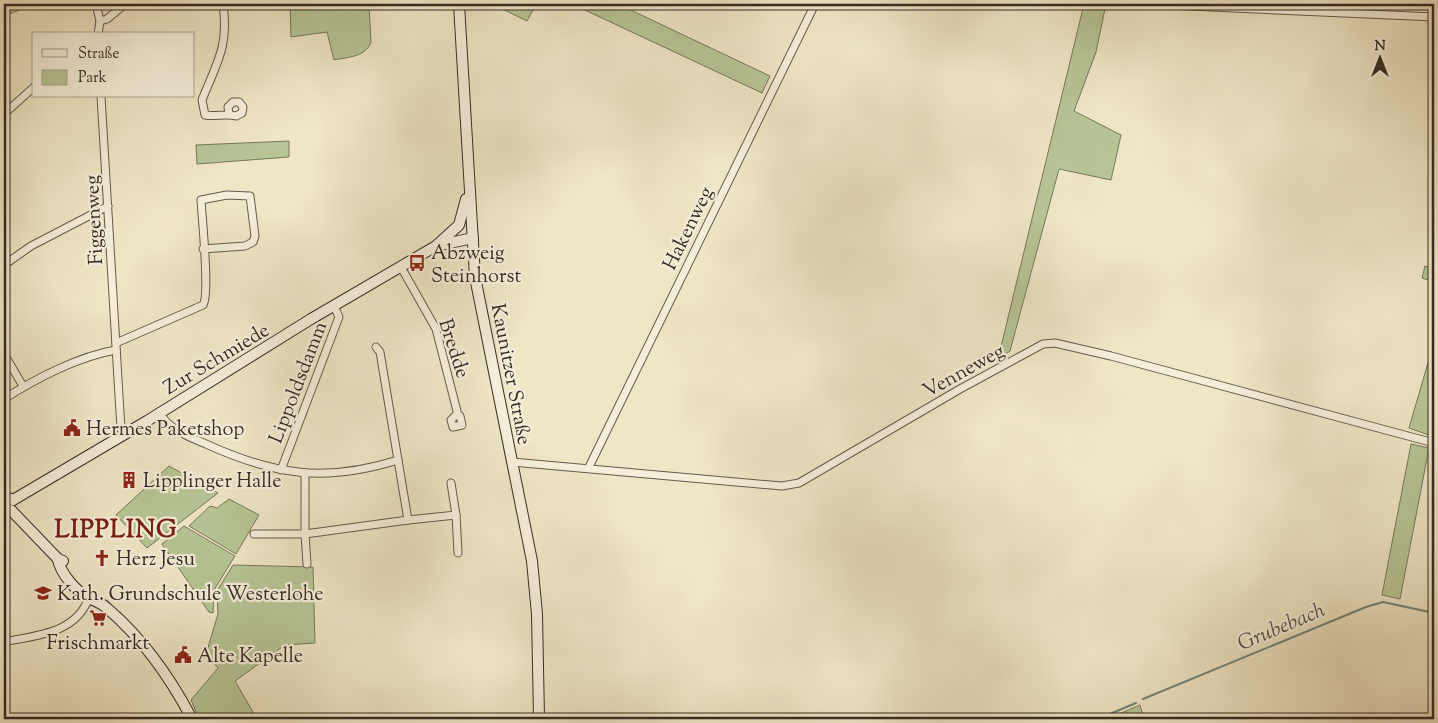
<svg xmlns="http://www.w3.org/2000/svg" width="1438" height="723" font-family="'Sorts Mill Goudy',serif">
  <style>
    .green { fill: #b7c596; stroke: #76785c }
    .lines { fill: none; stroke-linecap: round; stroke-linejoin: round }
    .stream { stroke: #728479; stroke-width: 2 }
    .street-casing { stroke: #645a4c; stroke-width: 9 }
    .secondary-casing { stroke: #352b23; stroke-width: 12 }
    .street { stroke: #f5efda; stroke-width: 7 }
    .secondary { stroke: #f5efda; stroke-width: 10 }
    .labels { text-anchor: middle; stroke-width: 4.5; stroke-linejoin: round; paint-order: stroke }
    .street-label { font-size: 20px; fill: #352b23; stroke: #f5efda }
    .poi-label { font-size: 20px; fill: #352b23; stroke: #f5efda; text-anchor: start }
    .water-label { font-size: 21px; font-style: italic; fill: #4e5047; stroke: #f5efda }
    .district-label { font-size: 25px; font-weight: bold; letter-spacing: 1px; fill: #7a1f14; stroke: #f5efda }
  </style>
  <rect width="100%" height="100%" fill="#efe6c6"/>
  <filter id="stains"><feTurbulence type="fractalNoise" baseFrequency=".004" numOctaves="4"/><feColorMatrix values="0 0 0 0 .2 0 0 0 0 .09 0 0 0 0 .02 0 0 0 .5 -.17"/></filter>
  <radialGradient id="worn" r=".72"><stop offset=".6" stop-color="#630" stop-opacity="0"/><stop offset="1" stop-color="#630" stop-opacity=".3"/></radialGradient>
  <g class="green">
    <path d="M13,4H35L4,16V7Z"/>
    <path d="M290,4H369L371,42C366,57 348,57 334,60L327,32L291,37Z"/>
    <path d="M492,4H536L527,21Z"/>
    <path d="M572,4H618L770,76L762,93Z"/>
    <path d="M1084,4H1106L1096,52L1074,111L1121,135L1111,180L1059,169L1010,351L998,359Z"/>
    <path d="M289,141V157L197,164L196,145Z"/>
    <path d="M1425,266L1434,269V282L1422,278Z"/>
    <path d="M1434,342V415L1429,435L1409,428Z"/>
    <path d="M1411,444L1429,448L1400,599L1382,595Z"/>
    <path d="M169,466L218,493L147,548L116,515Z"/>
    <path d="M229,499L259,515L236,554L189,526L210,506L217,508Z"/>
    <path d="M184,526L235,556L214,590L213,613L209,612L162,544Z"/>
    <path d="M233,565L313,567L315,643L285,645L235,681L257,719H199L191,700L218,668L206,654L218,614L217,591Z"/>
    <path d="M1140,705L1144,719H1107Z"/>
  </g>
  <g class="lines">
    <g class="stream">
      <path d="M4,11L23,4"/>
      <path d="M1143,699L1366,607L1383,602L1434,613"/>
      <path d="M1098,719L1136,703"/>
    </g>
    <g class="street-casing">
      <g id="street">
        <path d="M96,4L100,21L98,34"/>
        <path d="M223,4C229,47 217,62 202,100L205,115C215,117 226,113 236,116L242,113L243,107L239,102H233L228,107L229,114"/>
        <path d="M1145,4L1434,17"/>
        <path d="M100,21L107,19L125,4"/>
        <path d="M101,96L121,429L124,435"/>
        <path d="M4,114L34,87"/>
        <path d="M4,265L31,246L108,206"/>
        <path d="M401,267L436,329L457,411V414L451,420L453,427L462,425L460,416L457,414"/>
        <path d="M116,343L203,305C210,295 202,218 201,200L227,195L250,196L255,236L253,242L245,246L203,249"/>
        <path d="M376,347L380,352L408,520L456,515L451,483"/>
        <path d="M4,354L23,386"/>
        <path d="M4,399C35,379 79,356 116,350"/>
        <path d="M159,412C168,429 189,437 206,444C274,475 325,483 398,460"/>
        <path d="M512,462L782,486L799,483L960,389L1043,344L1055,343L1111,356L1434,443"/>
        <path d="M589,467L815,4"/>
        <path d="M281,470L339,317L334,306"/>
        <path d="M305,474V534L307,564"/>
        <path d="M456,515L458,553"/>
        <path d="M254,534H305L408,520"/>
        <path d="M4,642C37,635 75,634 89,598"/>
      </g>
    </g>
    <g class="secondary-casing">
      <g id="secondary">
        <path d="M459,4L475,277L532,561L537,614L539,719"/>
        <path d="M440,245L473,238"/>
        <path d="M4,496L13,500"/>
        <path d="M13,500L147,421L311,319L436,246L459,225L466,199"/>
        <path d="M11,510L58,559L63,561"/>
        <path d="M58,559C60,573 76,591 88,598C96,601 102,603 108,609C143,639 171,679 192,719"/>
      </g>
    </g>
    <use href="#street" class="street"/>
    <use href="#secondary" class="secondary"/>
  </g>
  <defs>
    <g id="bus-bare" transform="scale(1.35)"><path d="M-5-6H5V4H4V6H2V4H-2V6H-4V4H-5ZM-3.5-4V0h7V-4ZM-3.5 1.2v1.5H-2V1.2ZM2 1.2v1.5H3.5V1.2Z" fill="#8f2418" stroke="#f5efda" stroke-width="2.5" paint-order="stroke"/></g>
    <g id="civic-bare" transform="scale(1.35)"><path d="M-.6-6.5H3V-4.5H.6V-3L4-1V1h2V6H-6V1h2V-1L-.6-3ZM-1.2 2.5V6h2.4V2.5Z" fill="#8f2418" stroke="#f5efda" stroke-width="2.5" paint-order="stroke"/></g>
    <g id="building-bare" transform="scale(1.35)"><path d="M-4-6H4V6H1V3H-1V6H-4ZM-2.5-4.3h1.7v1.8h-1.7ZM.8-4.3h1.7v1.8H.8ZM-2.5-1h1.7V.8h-1.7ZM.8-1h1.7V.8H.8Z" fill="#8f2418" stroke="#f5efda" stroke-width="2.5" paint-order="stroke"/></g>
    <g id="church-bare" transform="scale(1.35)"><path d="M-1.2-6h2.4v3.5h3.3v2.4h-3.3V6h-2.4V-.1h-3.3v-2.4h3.3Z" fill="#8f2418" stroke="#f5efda" stroke-width="2.5" paint-order="stroke"/></g>
    <g id="school-bare" transform="scale(1.35)"><path d="M0-5L7-2L0 1L-7-2ZM-4 1L0 2.5L4 1V4Q0 6-4 4Z" fill="#8f2418" stroke="#f5efda" stroke-width="2.5" paint-order="stroke"/></g>
    <g id="supermarket-bare" transform="scale(1.35)"><path d="M-6-5.5h2.5l.6 2H6L4.5 2H-2.5L-4.4-4H-6ZM-1.5 3.2a1.3 1.3 0 1 0 .1 0ZM3 3.2a1.3 1.3 0 1 0 .1 0Z" fill="#8f2418" stroke="#f5efda" stroke-width="2.5" paint-order="stroke"/></g>
  </defs>
  <g fill-rule="evenodd">
    <use href="#bus-bare" x="417" y="263"/>
    <use href="#civic-bare" x="72" y="428"/>
    <use href="#building-bare" x="129" y="480"/>
    <use href="#church-bare" x="102" y="558"/>
    <use href="#school-bare" x="43" y="593"/>
    <use href="#supermarket-bare" x="98" y="618"/>
    <use href="#civic-bare" x="183" y="655"/>
  </g>
  <g class="labels">
    <g class="street-label">
      <text transform="translate(93 220) rotate(-93)" y="7">Figgenweg</text>
      <text transform="translate(687 228) rotate(-64)" y="7">Hakenweg</text>
      <text transform="translate(455 348) rotate(72)" y="7">Bredde</text>
      <text transform="translate(216 358) rotate(-31)" y="7">Zur Schmiede</text>
      <text transform="translate(963 370) rotate(-29)" y="7">Venneweg</text>
      <text transform="translate(512 374) rotate(79)" y="7">Kaunitzer Straße</text>
      <text transform="translate(297 382) rotate(-69)" y="7">Lippoldsdamm</text>
    </g>
    <g class="poi-label">
      <text x="431" y="259">Abzweig<tspan x="431" dy="23">Steinhorst</tspan></text>
      <text x="86" y="435">Hermes Paketshop</text>
      <text x="143" y="487">Lipplinger Halle</text>
      <text x="116" y="565">Herz Jesu</text>
      <text x="57" y="600">Kath. Grundschule Westerlohe</text>
      <text x="98" y="649" text-anchor="middle">Frischmarkt</text>
      <text x="197" y="662">Alte Kapelle</text>
    </g>
    <g class="water-label">
      <text transform="translate(1281 626) rotate(-23)" y="7">Grubebach</text>
    </g>
    <g class="district-label">
      <text x="116" y="537">LIPPLING</text>
    </g>
  </g>
  <rect width="1438" height="723" fill="none" stroke="#efe6c6" stroke-width="20"/>
  <rect x="5" y="5" width="1428" height="713" fill="none" stroke="#352b23" stroke-width="2.5"/>
  <rect x="10" y="10" width="1418" height="703" fill="none" stroke="#352b23"/>
  <rect x="32" y="32" width="162" height="65" fill="#f5efda" stroke="#a8a191"/>
  <rect x="42" y="49" width="25" height="8" fill="#f5efda" stroke="#a8a191"/>
  <text x="78" y="58" font-size="15" fill="#352b23">Straße</text>
  <rect x="42" y="70" width="25" height="15" fill="#b7c596" stroke="#a8a191"/>
  <text x="78" y="82" font-size="15" fill="#352b23">Park</text>
  <g transform="translate(1380 58)" stroke="#f5efda" stroke-width="4" paint-order="stroke">
  <path d="M0-4L9 19L0 12L-9 19Z" fill="#352b23"/>
  <text y="-8" font-size="14" font-weight="bold" text-anchor="middle" fill="#352b23">N</text>
  </g>
  <rect width="100%" height="100%" filter="url(#stains)"/>
  <rect width="100%" height="100%" fill="url(#worn)"/>
</svg>
